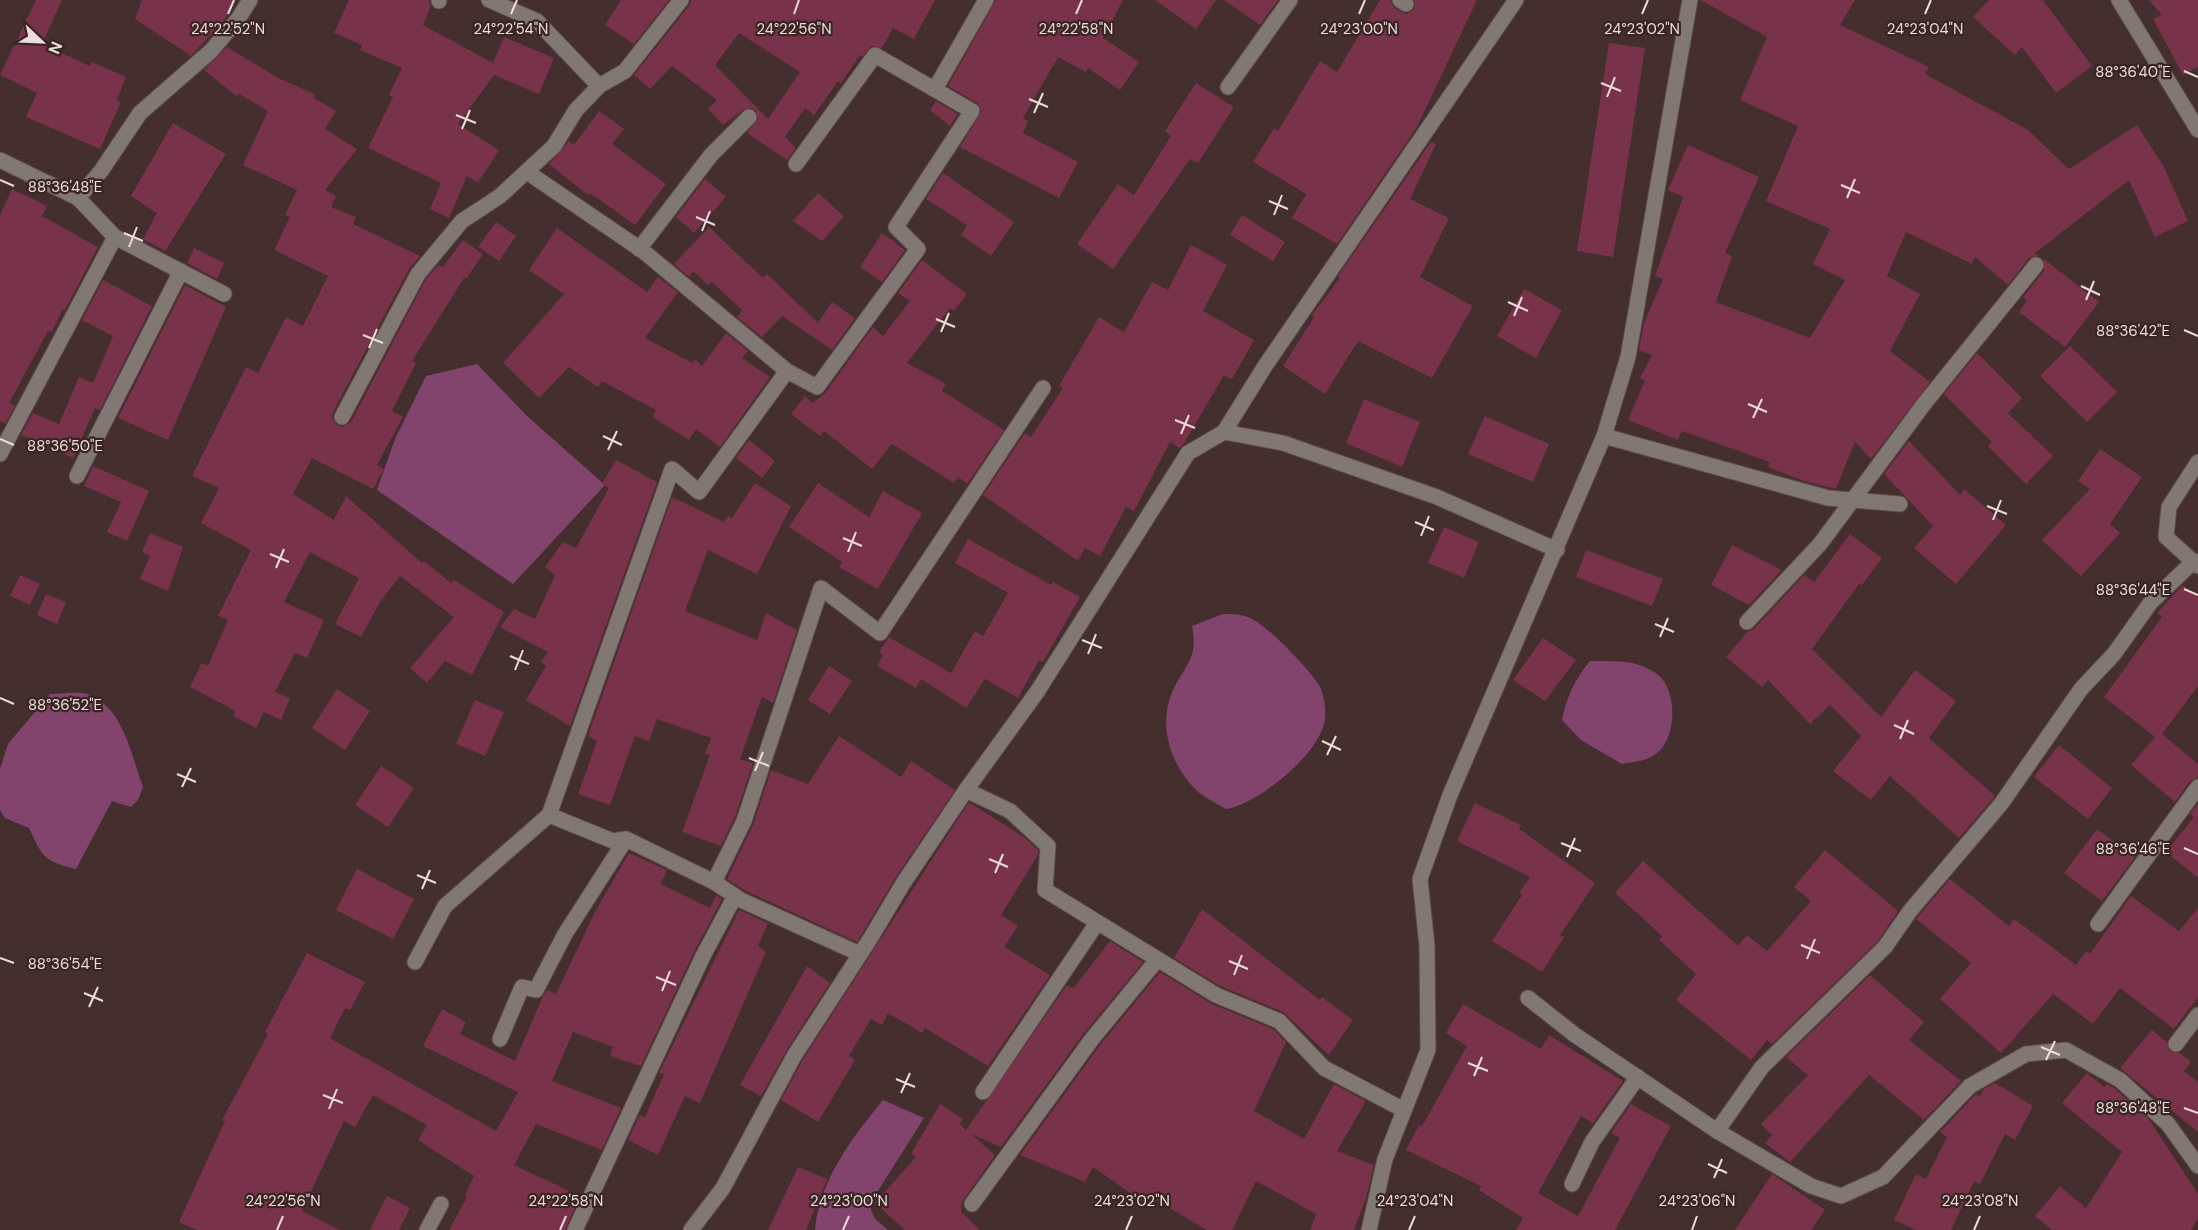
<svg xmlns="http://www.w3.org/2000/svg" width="2198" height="1230" font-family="'DM Sans',sans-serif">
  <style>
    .water { fill: #82446d }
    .building { fill: #783249; fill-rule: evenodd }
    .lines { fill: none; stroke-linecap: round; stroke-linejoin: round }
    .minor-casing { stroke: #5f4b4a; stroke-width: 17 }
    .minor { stroke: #817773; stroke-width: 15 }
    .ticks { fill: none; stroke: #ecdddc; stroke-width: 2 }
    .ticks-label { font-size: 15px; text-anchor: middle; fill: #ecdddc; stroke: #3a2524; stroke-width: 4.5; stroke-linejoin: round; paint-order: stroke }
  </style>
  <rect width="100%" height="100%" fill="#442f2e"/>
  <g class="water">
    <path d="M477,364L527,416L605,485L513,584L377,490L395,439L426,376Z"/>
    <path d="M1223,614C1232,614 1242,614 1250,618C1268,626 1307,667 1319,685C1323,691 1326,708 1325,716C1325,751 1258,804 1226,809C1216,803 1203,797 1195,789C1168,761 1157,721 1175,686C1188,662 1198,656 1192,626Z"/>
    <path d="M1590,661C1613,661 1638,659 1657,674C1678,690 1677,737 1657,753C1648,761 1633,762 1622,764L1581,740L1562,720C1567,696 1575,679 1590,661Z"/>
    <path d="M50,694C61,694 77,691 87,694C124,707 131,755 143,787L138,800L131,807L112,801L76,869C44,861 43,858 29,828L5,818L0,810V769L8,744Z"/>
    <path d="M883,1100L924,1118L869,1205L875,1219L888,1230H815C819,1181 852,1138 883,1100Z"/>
  </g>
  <g class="building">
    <path d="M36,0H62L42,44L90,66L92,62L126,77L117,100L121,102L100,149L26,117L37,93L0,75Z"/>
    <path d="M142,0H234L225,19L191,56L135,19Z"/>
    <path d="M349,0H429L431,6L423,25L493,63L504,37L554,58L539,94L494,75L458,124L499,150L478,183L467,176L449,218L430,209L441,183L368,148L393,97L389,95L402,68L360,50L362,45L334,33Z"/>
    <path d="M621,0H669L634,44L605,25Z"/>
    <path d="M691,0H935L914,39L893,28L882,48L871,46L862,57L860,55L841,83L838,81L814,115L805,108L785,137L796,148L787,160L747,133L758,119L756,111L752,108L743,110L723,125L708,109L717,100L672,66L650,89L634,75L689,6ZM739,33L800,72L768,119L715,65Z"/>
    <path d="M996,0H1123L1103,38L1139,62L1120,90L1088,68L1086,72L1058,57L1023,118L1028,121L1023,133L1078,162L1059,198L960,147L982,111L977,103L948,86Z"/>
    <path d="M1155,0H1216L1196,29Z"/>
    <path d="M1224,0H1278L1260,25Z"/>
    <path d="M1380,0H1390L1394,8L1406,14L1414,9L1415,0H1477L1417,127L1337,244L1292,218L1306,194L1253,162L1274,128L1278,131L1320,61L1337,72Z"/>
    <path d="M1700,0H1855L1840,25L1929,67L1925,74L2028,130L2069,169L2137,125L2164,167L2188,221L2155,237L2129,180L2035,253L2039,256L2029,258L2008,285L1975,257L1972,264L1906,232L1887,276L1920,294L1890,351L1930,382L1871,459L1855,442L1836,489L1804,481L1768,467L1770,462L1682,431L1678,440L1628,420L1645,380L1640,378L1652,355L1639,350L1644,323L1663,279L1655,276L1683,197L1668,190L1688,145L1759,177L1725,253L1732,256L1716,302L1810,338L1845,280L1813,264L1830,229L1766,201L1798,126L1740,100L1767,37Z"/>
    <path d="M1989,0H2043L2092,66L2056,93L2022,47L2015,55L1973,17Z"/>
    <path d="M2149,0H2198V67L2183,75L2153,19L2162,15Z"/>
    <path d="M1609,43L1645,48L1613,257L1577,251Z"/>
    <path d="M227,47L280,79L315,94L314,98L336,111L325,129L357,149L325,190L336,196L331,207L356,217L353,224L420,256L409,269L333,412L332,418L337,425L343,427L351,422L426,279L438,265L443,267L463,240L483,254L466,279L464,278L412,361L416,363L392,411L403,417L377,465L384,469L373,489L312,458L293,494L334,520L346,496L422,563L424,561L451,583L454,580L504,612L472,675L445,661L427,683L410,668L454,617L400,576L380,602L361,637L335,624L359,578L310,552L284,602L324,620L307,658L295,653L275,692L290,698L281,720L264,712L256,728L233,716L236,711L190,687L202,663L208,666L228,620L218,616L251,550L201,523L219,488L192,476L246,367L258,373L286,317L303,326L328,276L274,250L290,217L285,215L297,190L243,165L268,111L239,94L236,96L204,70Z"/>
    <path d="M1196,83L1234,107L1198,163L1190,159L1113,269L1077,244L1118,184L1134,195L1171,136L1165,131Z"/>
    <path d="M936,101L958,114L950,126L930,110Z"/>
    <path d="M599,111L624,129L612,144L666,184L635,225L590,193L588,195L549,164L569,141L574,145Z"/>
    <path d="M173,123L226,154L165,251L143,239L157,213L131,196Z"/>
    <path d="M1431,142L1436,144L1410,199L1449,218L1420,277L1473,306L1432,378L1358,341L1325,394L1283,366L1314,317L1312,315L1340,278L1338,276Z"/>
    <path d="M943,173L1014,222L991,256L961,235L967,225L926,199Z"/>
    <path d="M705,179L726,197L694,233L676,217Z"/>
    <path d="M12,189L47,206L42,216L98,247L65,310L63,309L52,332L48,331L9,403L15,406L5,424L0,421V215Z"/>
    <path d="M818,193L844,216L822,241L793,221Z"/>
    <path d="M1242,215L1285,242L1273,261L1230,235Z"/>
    <path d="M496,222L516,236L499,261L478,247Z"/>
    <path d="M709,227L763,278L767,274L818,323L832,302L855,318L832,350L782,316L762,337L737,317L742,310L712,282L708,285L693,271L689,277L674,264Z"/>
    <path d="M557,228L647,292L658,277L678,292L645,338L692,363L695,359L702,366L726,333L748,351L742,358L770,377L720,447L696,429L689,440L652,417L656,410L602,381L598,387L569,367L539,398L503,363L564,294L529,270Z"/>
    <path d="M882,233L905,250L882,282L860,267Z"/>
    <path d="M1191,245L1227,265L1203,311L1254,340L1232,379L1224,375L1183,445L1180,448L1170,442L1134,511L1126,507L1100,556L1085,548L1078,561L983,495L1025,433L1031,437L1063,388L1059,386L1099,317L1124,332L1152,282L1168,290Z"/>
    <path d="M194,248L224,263L217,279L187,263Z"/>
    <path d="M2044,259L2099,302L2065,347L2019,312L2027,301L2023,297L2044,271Z"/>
    <path d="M922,260L967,294L954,311L950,308L907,363L946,384L942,391L1004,430L967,484L958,477L954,483L892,444L872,469L824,431L820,436L791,414L805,396L813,403L825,393L873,327L883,336L910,301L898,293Z"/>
    <path d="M103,280L152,306L100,410L95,408L73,458L21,435L33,413L59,424L79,377L93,383L113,336L82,320Z"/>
    <path d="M185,285L226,307L168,440L118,418Z"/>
    <path d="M1524,289L1562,310L1536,358L1497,336Z"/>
    <path d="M2070,346L2117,392L2087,422L2040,376Z"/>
    <path d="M1977,353L2022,398L2008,413L2053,456L2026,484L1988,446L1992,442L1944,394Z"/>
    <path d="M1364,399L1420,422L1402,467L1346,443Z"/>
    <path d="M1485,416L1549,444L1533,482L1468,454Z"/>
    <path d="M749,440L775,461L762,478L736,458Z"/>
    <path d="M1909,441L1960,495L1964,489L2006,525L1956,584L1914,548L1933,526L1884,474Z"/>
    <path d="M2100,449L2142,477L2110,524L2120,533L2081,576L2042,540L2090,489L2078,481Z"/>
    <path d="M616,460L657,482L570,726L526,700L546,666L541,662L548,652L500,627L514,609L535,619L555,575L545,567L563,542L576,548L609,488L602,484Z"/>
    <path d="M93,466L149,491L127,541L107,532L121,502L84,486Z"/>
    <path d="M755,483L791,506L757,574L708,550L685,611L757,640L766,613L797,630L773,703L762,697L740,759L753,763L735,817L721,846L682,832L710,755L705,754L711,738L657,719L649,741L635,736L610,805L578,794L597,741L588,736L672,497L724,522L728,516L732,518Z"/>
    <path d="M818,483L869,517L883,491L922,513L878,589L839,567L842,562L789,527Z"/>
    <path d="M1444,527L1479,542L1464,578L1428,563Z"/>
    <path d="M150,533L183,547L168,591L140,579L150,556L142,552Z"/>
    <path d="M1850,534L1882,558L1862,585L1859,584L1812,649L1881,717L1915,670L1956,701L1929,738L1995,796L1959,838L1890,776L1871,800L1833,771L1861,736L1830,705L1810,724L1768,680L1762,687L1726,657L1747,632L1754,629L1804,575L1814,582Z"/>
    <path d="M968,539L1051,585L1053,582L1080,597L1043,662L1039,660L1018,698L985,679L966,708L921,679L916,688L877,666L883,655L879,652L889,637L951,673L975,631L983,636L1008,593L955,563Z"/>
    <path d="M1732,545L1782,570L1749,605L1711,585Z"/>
    <path d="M1586,550L1663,579L1652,606L1576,577Z"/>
    <path d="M20,575L40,584L30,605L10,596Z"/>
    <path d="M2183,585L2198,597V686L2162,734L2198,764V777L2190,781L2175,802L2131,765L2155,737L2104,697L2162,617L2157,613Z"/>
    <path d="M46,594L66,602L57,624L37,615Z"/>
    <path d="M1543,638L1576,660L1545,701L1513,680Z"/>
    <path d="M829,666L852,681L830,714L808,700Z"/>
    <path d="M337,689L370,711L345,750L312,728Z"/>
    <path d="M475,700L504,712L485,756L456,744Z"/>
    <path d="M839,736L901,777L911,761L955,790L896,877L857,942L746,891L727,879L753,825L771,770L808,784Z"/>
    <path d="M2059,745L2112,788L2088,819L2034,777Z"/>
    <path d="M381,766L414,788L388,827L355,805Z"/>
    <path d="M969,802L1025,838L1038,850V855L1001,915L1018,926L1004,947L1050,975L988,1066L925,1028L922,1033L888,1013L882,1025L871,1019L849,1056L855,1060L818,1122L781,1100L802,1061Z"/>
    <path d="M1475,803L1521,825L1519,829L1595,883L1560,935L1564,937L1542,972L1492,941L1522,895L1519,893L1530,877L1457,841Z"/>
    <path d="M2198,804V878L2166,852L2194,817L2190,814Z"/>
    <path d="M2097,829L2135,857L2102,901L2064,873Z"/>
    <path d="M1825,850L1898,911L1878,941L1772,1044L1767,1040L1751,1060L1676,1000L1696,974L1659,940L1662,936L1615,893L1643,861L1738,946L1747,935L1767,951L1811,901L1794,887Z"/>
    <path d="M629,853L667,870L661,884L710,908L716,895L722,899L694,952L641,1066L610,1056L613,1047L573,1032L552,1081L621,1108L602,1150L536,1124L514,1165L580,1196L565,1230H449L467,1197L465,1195L474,1176L418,1140L427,1125L373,1095L355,1127L344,1121L302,1211L340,1230H197L179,1222L225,1121L222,1120L268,1034L265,1032L307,953L365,982L350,1010L345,1008L330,1038L496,1131L518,1092L423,1046L442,1009L466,1022L460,1034L515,1061L543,996L547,990L556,994L596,910Z"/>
    <path d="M357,869L414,899L393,939L336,910Z"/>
    <path d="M1950,879L2009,926L2014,919L2076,965L2086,951L2090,954L2131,896L2179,931L2198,908V997L2174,1029L2120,988L2093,1024L2053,994L2001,1053L1940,999L1971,963L1916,919Z"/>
    <path d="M1202,909L1320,1000L1322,997L1353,1020L1329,1055L1283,1012L1220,986L1174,958Z"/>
    <path d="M739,910L768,923L758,946L766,952L700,1103L685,1096L658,1155L628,1140L640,1115L645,1117L664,1074L659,1073Z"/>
    <path d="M1110,941L1143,962L1084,1033L1001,1147L971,1134L995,1155L962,1202L961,1212L980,1230H905L875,1203L916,1157L911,1154L940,1104L963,1119L960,1124L966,1130L1067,985L1072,988L1076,985Z"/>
    <path d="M807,966L830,983L786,1051L761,1096L740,1085Z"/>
    <path d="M1160,972L1212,1004L1273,1029L1286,1042L1254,1111L1304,1139L1334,1084L1366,1101L1337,1151L1374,1165L1366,1198L1354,1230H1310L1316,1214L1256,1181L1232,1230H1207L1148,1195L1143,1202L1093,1167L1085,1182L1020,1155L1100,1045Z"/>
    <path d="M1870,975L1924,1022L1909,1040L1961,1081L1924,1120L1869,1075L1790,1162L1765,1143L1772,1135L1761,1124L1808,1075L1786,1057Z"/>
    <path d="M1463,1004L1541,1049L1549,1035L1623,1081L1593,1123L1581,1116L1538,1193L1578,1216L1620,1138L1611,1133L1631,1104L1671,1126L1615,1230H1516L1523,1218L1479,1190L1481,1186L1406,1150L1419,1125L1422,1126L1467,1046L1446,1033Z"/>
    <path d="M2152,1030L2167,1042L2170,1051L2180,1053L2191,1062L2184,1071L2198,1082V1132L2120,1068Z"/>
    <path d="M2087,1073L2104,1087L2107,1084L2114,1088L2148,1118L2198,1194V1218L2191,1230H2052L2035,1216L2060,1186L2086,1208L2122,1152L2062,1103Z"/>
    <path d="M1995,1083L2033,1106L2015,1140L2005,1134L1980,1184L1974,1181L1951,1230H1916L1894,1220L1916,1174L1926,1179L1947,1137L1940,1132L1976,1094L1980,1097L1984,1089Z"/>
    <path d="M798,1167L827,1179L806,1230H768Z"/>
    <path d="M1772,1174L1825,1210L1811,1230H1735Z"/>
    <path d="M387,1196L410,1208L399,1230H370Z"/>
  </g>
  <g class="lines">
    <g class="minor-casing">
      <g id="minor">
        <path d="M489,0L537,21L599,86"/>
        <path d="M1400,0L1406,4"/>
        <path d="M2119,0L2198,130"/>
        <path d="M439,1V0"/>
        <path d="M1228,87L1290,0"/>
        <path d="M935,89L986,0"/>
        <path d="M0,160L78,198L101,171L140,113L211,51L238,19L250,0"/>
        <path d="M527,172L643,251L787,371L699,492L672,469L549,815L613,841L626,839"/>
        <path d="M115,237L224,294"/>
        <path d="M639,249L711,155L749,117"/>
        <path d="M787,371L817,387L918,249L896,227L972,111L875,55L796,164"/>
        <path d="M342,417L418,274L462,221L500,196L554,146L576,110L599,86L625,71L681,0"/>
        <path d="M1224,432L1265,366L1516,0"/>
        <path d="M1604,436L1828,498L1900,504"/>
        <path d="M0,454L115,237L78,198"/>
        <path d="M2198,462L2169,507L2166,537L2198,566"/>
        <path d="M77,476L181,271"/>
        <path d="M2194,561L2151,602L2114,654L2081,689L2001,804L1910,911L1885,947L1762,1067L1717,1131L1811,1186L1841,1196L1883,1177L1970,1086L2026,1054L2066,1050L2120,1080L2168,1124L2198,1166"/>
        <path d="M1747,622L1820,544L1924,404L2036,265"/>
        <path d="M714,882L744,821L821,588L880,633L1043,388"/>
        <path d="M2098,924L2198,787"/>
        <path d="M415,962L445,906L549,815"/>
        <path d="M1528,998L1575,1035L1717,1131"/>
        <path d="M500,1039L522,987L536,990L565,934L626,839L714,882L741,900L860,954"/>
        <path d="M2176,1044L2198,1015"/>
        <path d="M983,1092L1097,923"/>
        <path d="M1404,1110L1324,1068L1279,1021L1216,995L1045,890L1048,846L1010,811L966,790L1037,692L1188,453L1224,432L1283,443L1437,497L1557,550"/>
        <path d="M1572,1184L1592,1142L1638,1077"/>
        <path d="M972,1204L1092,1039L1157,960"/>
        <path d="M427,1230L441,1204"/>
        <path d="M575,1230L703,956L735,896"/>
        <path d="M691,1230L723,1188L794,1056L870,939L904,882L966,790"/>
        <path d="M1369,1230L1385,1159L1428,1050L1427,946L1420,879L1450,795L1604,436L1628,357L1690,0"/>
      </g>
    </g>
    <use href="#minor" class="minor"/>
  </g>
  <path class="ticks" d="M228,14L234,0M511,14L517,0M794,14L799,0M1076,14L1082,0M1359,14L1365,0M1642,14L1648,0M1925,14L1931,0M2184,71L2198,77M1601,83L1621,91M1607,97L1615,77M1029,99L1048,107M1034,113L1043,93M456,115L476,123M462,129L470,110M0,180L14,186M1841,185L1860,193M1847,198L1855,179M1269,201L1288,209M1274,215L1282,195M696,217L715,225M702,231L710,211M124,233L143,241M129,247L137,227M2081,286L2100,295M2086,300L2094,281M1508,302L1528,311M1514,316L1522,297M936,319L955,327M2184,330L2198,336M941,332L949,313M363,335L383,343M369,348L377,329M1748,404L1767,412M1753,418L1762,399M1175,420L1195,428M1181,434L1189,415M603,436L622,445M0,439L14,445M608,450L617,431M1987,506L2007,514M1993,520L2001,500M1415,522L1434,530M1421,536L1429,516M843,538L862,546M848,552L856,532M270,554L289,562M276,568L284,549M2184,589L2198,595M1655,624L1674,632M1660,637L1668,618M1082,640L1102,648M1088,654L1096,634M510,656L529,664M515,670L523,650M0,698L14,704M1894,725L1914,734M1900,739L1908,720M1322,741L1341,750M1327,755L1336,736M749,758L769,766M755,771L763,752M177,774L196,782M182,787L191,768M1561,843L1581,851M2184,848L2198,854M1567,857L1575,838M989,859L1008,867M995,873L1003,854M417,875L436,883M422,889L430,870M1801,945L1820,953M0,958L14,963M1807,959L1815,939M1229,961L1248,969M1234,975L1242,955M656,977L676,985M662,991L670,971M84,993L103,1001M89,1007L98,987M2041,1047L2060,1055M2046,1060L2055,1041M1468,1063L1488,1071M1474,1076L1482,1057M896,1079L915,1087M901,1093L910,1073M323,1095L343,1103M2184,1108L2198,1113M329,1109L337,1089M1708,1164L1727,1173M1714,1178L1722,1159M277,1230L283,1216M560,1230L566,1216M843,1230L849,1216M1126,1230L1132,1216M1409,1230L1415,1216M1692,1230L1697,1216M1974,1230L1980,1216"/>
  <g class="ticks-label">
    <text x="228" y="34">24°22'52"N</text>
    <text x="511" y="34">24°22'54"N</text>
    <text x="794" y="34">24°22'56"N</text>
    <text x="1076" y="34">24°22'58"N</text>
    <text x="1359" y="34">24°23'00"N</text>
    <text x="1642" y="34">24°23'02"N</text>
    <text x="1925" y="34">24°23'04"N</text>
    <text x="2133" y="77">88°36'40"E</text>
    <text x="65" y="192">88°36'48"E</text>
    <text x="2133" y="336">88°36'42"E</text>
    <text x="65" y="451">88°36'50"E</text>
    <text x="2133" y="595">88°36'44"E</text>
    <text x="65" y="710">88°36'52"E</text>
    <text x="2133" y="854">88°36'46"E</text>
    <text x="65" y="969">88°36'54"E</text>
    <text x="2133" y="1113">88°36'48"E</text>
    <text x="283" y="1206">24°22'56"N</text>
    <text x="566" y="1206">24°22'58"N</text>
    <text x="849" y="1206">24°23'00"N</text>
    <text x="1132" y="1206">24°23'02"N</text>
    <text x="1415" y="1206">24°23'04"N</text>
    <text x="1697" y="1206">24°23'06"N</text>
    <text x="1980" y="1206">24°23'08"N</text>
  </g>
  <g transform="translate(42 42) rotate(113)" stroke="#3a2524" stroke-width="4.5" paint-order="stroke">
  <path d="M0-4.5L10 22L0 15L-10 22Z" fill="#ecdddc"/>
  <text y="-9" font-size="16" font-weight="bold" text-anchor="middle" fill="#ecdddc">N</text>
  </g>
</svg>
